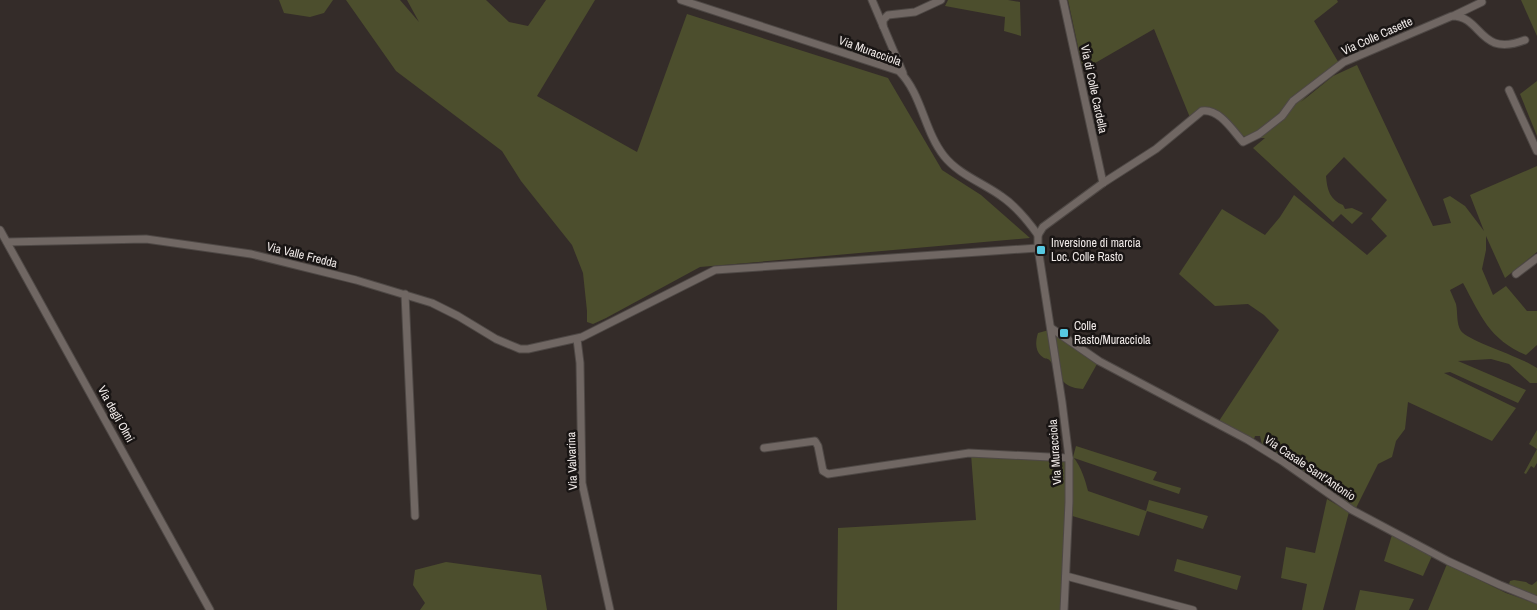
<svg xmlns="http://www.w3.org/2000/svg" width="1537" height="610" font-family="'Archivo Narrow',sans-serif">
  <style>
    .green { fill: #4c4e2d }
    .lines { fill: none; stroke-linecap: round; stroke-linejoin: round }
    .minor-casing { stroke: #4e4845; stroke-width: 9 }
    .minor { stroke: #706763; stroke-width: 7 }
    .poi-dot { fill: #57c9e2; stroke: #191514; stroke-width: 2 }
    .labels { text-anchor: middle; stroke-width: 5; stroke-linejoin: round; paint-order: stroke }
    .street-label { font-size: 12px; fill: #f0eae8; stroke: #191514 }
    .poi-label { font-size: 12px; fill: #f0eae8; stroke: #191514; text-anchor: start }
  </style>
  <rect width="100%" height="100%" fill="#342c29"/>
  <g class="green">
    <path d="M279,0H333L324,13L310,17L284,13Z"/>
    <path d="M346,0H400L419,22L407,0H486L509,22L528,26L546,0H595L537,96L637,152L687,14L888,78L942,170L981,195L1030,238L700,267L606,318L593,324L587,322V311L583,273L572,245L521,181L502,151L396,71Z"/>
    <path d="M948,0H1008L1020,2L1021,36L1004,31L1005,17L945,6Z"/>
    <path d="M1068,0H1337L1338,2L1314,21L1340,65L1330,73L1301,102L1333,76L1357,65L1433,226L1451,223L1443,199L1450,196L1465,206L1484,231L1470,195L1537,166V252L1505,278L1486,236V250L1482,269L1493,295L1506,286L1527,311H1537V345L1526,355C1489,339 1481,316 1463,283L1450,290C1452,295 1454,299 1456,304C1458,313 1456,323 1461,331C1468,341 1522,357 1537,368V383H1530L1509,364L1491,359L1458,361L1526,390L1518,403L1450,372L1444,373L1516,408L1492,441L1408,402L1405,429L1396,441L1392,457L1378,464L1356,508L1343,501L1301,469L1262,445L1260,436H1255L1254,439L1219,421L1279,330L1264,315L1248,304L1215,306L1179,274L1222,209L1265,235L1280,217L1294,195L1367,255L1387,236L1371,219L1387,200L1344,157L1326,176C1327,190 1330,200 1343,205L1345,209L1352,208L1363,213L1352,224L1341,214L1333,222L1253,148L1265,138H1251L1236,134L1217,113L1205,111L1191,120L1154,29L1083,70Z"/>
    <path d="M1521,0H1537V36Z"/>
    <path d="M1537,81V136L1520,94Z"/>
    <path d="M1049,330L1097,364L1083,389C1059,387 1063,377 1051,362C1048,358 1049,360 1044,358C1035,353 1035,342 1038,333Z"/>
    <path d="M1537,430V463L1534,468L1531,466L1526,474L1524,473L1537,449L1529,444Z"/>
    <path d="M1076,446L1157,472L1153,480L1181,488L1179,494L1074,458C1081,467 1085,479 1088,491L1146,511L1149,500L1208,516L1203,529L1147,511L1139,536L1069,515L1064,610H837L838,528L976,520L971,454L1069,458L1073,457Z"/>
    <path d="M1327,499L1349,512L1323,610H1302L1307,584L1281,578L1286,547L1315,553Z"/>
    <path d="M1392,535L1432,556L1423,576L1384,561Z"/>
    <path d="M1177,559L1241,576L1237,590L1174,571Z"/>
    <path d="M446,562L541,575L547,610H420L425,603L413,585L415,570Z"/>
    <path d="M1447,564L1506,593L1537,604V610H1428Z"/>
    <path d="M1514,580L1526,582L1529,584L1532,585L1537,581V596L1512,586L1509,584L1510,581Z"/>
    <path d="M1360,590L1414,599L1409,610H1355Z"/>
  </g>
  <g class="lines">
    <g class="minor-casing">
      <g id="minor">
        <path d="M681,0L899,71C922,94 924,131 944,156C958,174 983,183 1001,196C1016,206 1028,221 1038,235"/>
        <path d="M872,0L903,73"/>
        <path d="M1063,0L1103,183"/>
        <path d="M1455,15L1482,2L1481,0"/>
        <path d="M883,26V20L888,15L915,12L941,0"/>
        <path d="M1509,90L1537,151"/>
        <path d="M0,230L210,610"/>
        <path d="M7,242L146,239L251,254L356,280L432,303L458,316L496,339L520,349H528L582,337L715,270L1038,248"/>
        <path d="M1516,274L1537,258"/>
        <path d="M405,294L415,516"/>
        <path d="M1051,328L1099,361L1248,440L1282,461L1352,510L1448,561L1500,585L1537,600"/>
        <path d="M577,339L580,363L582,483L610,610"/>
        <path d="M764,448L815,441L818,446L823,471L828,474L969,453L1069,458"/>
        <path d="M1066,576L1193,610"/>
        <path d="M1064,610L1069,502V458L1062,402L1038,248V235L1043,227L1103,183L1156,149L1202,111C1219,108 1233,131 1243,142L1259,134L1282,116L1293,101L1344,62L1452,16C1483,16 1478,58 1525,40"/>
      </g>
    </g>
    <use href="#minor" class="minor"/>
  </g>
  <g class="poi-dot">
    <rect x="1036" y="245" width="10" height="10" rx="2.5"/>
    <rect x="1059" y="328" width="10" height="10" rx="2.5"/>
  </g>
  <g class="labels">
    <g class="street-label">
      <text transform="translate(1377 36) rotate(-24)" y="4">Via Colle Casette</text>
      <text transform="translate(870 51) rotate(20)" y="4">Via Muracciola</text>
      <text transform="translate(1094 89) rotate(78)" y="4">Via di Colle Cardella</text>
      <text transform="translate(302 255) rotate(14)" y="4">Via Valle Fredda</text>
      <text transform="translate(116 414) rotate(61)" y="4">Via degli Olmi</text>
      <text transform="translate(1055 452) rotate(-94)" y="4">Via Muracciola</text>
      <text transform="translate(572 461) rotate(-92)" y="4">Via Valvarina</text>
      <text transform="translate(1310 468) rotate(34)" y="4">Via Casale Sant'Antonio</text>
    </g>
    <g class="poi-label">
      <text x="1051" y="247">Inversione di marcia<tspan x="1051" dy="14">Loc. Colle Rasto</tspan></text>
      <text x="1074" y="330">Colle<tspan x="1074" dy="14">Rasto/Muracciola</tspan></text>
    </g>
  </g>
</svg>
